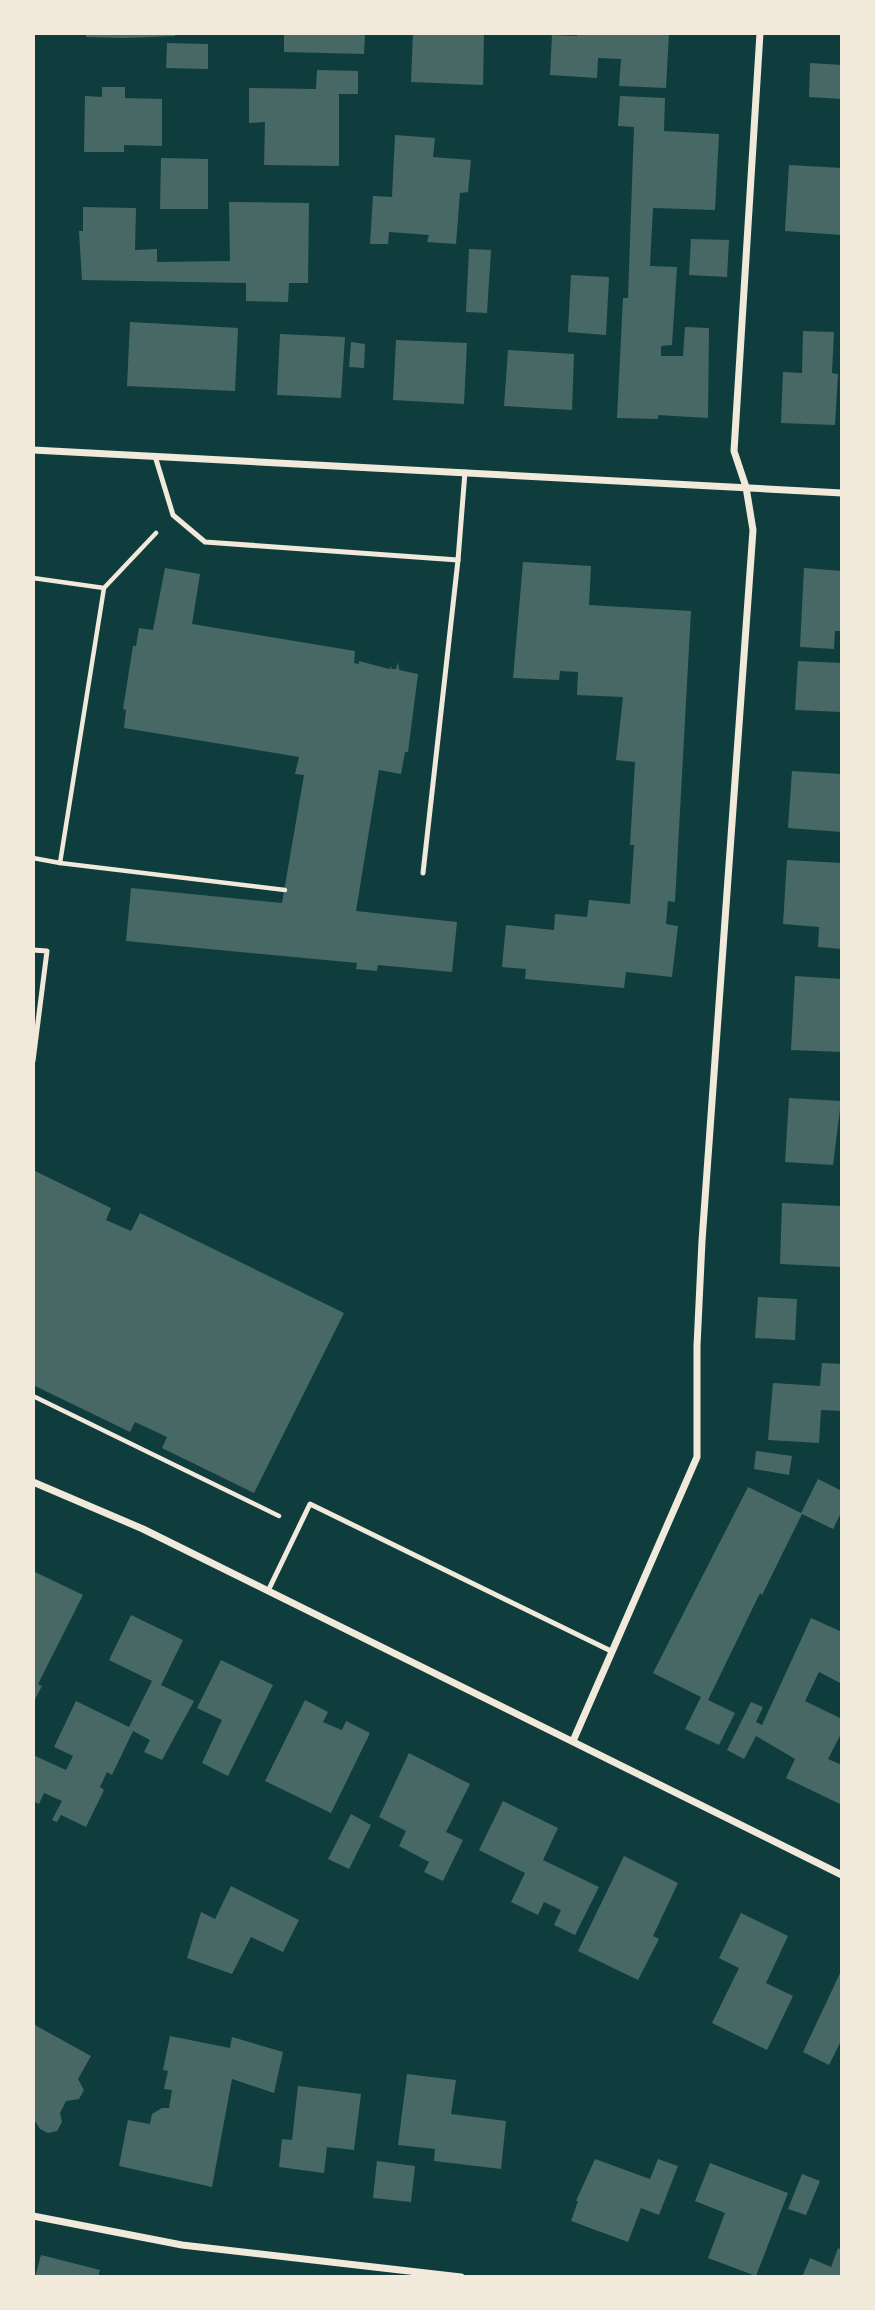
<svg xmlns="http://www.w3.org/2000/svg" width="875" height="2310" font-family="Raleway,sans-serif">
  <style>
    .building { fill: #486865 }
    .lines { fill: none; stroke-linecap: round; stroke-linejoin: round }
    .path { stroke: #f1e9da; stroke-width: 4.5 }
    .service { stroke: #f1e9da; stroke-width: 5 }
    .minor { stroke: #f1e9da; stroke-width: 7 }
  </style>
  <rect width="100%" height="100%" fill="#0f3d3e"/>
  <g class="building">
    <path d="M86,33H175V36L125,38L86,37Z"/>
    <path d="M284,33H365L364,54L284,52Z"/>
    <path d="M413,33H484L483,85L411,82Z"/>
    <path d="M577,33H669L666,88L619,86L621,59L598,58L597,78L550,75L552,35L577,36Z"/>
    <path d="M167,43L208,44V69L166,68Z"/>
    <path d="M810,63L842,65V99L809,97Z"/>
    <path d="M317,70L358,71V94H339V166L264,165L265,122L249,123V88L316,89Z"/>
    <path d="M102,87H125V98L162,99V146L124,145V152H84L85,96L102,97Z"/>
    <path d="M620,96L665,98L664,131L719,134L715,210L653,208L650,266L677,267L672,345L661,346V356H683L685,327L709,328L708,418L658,415V419L617,418L623,298H628L634,127L618,126Z"/>
    <path d="M395,135L435,138L433,157L471,160L468,192L460,193L456,244L427,242L429,235L389,232L388,244H370L373,196L392,197Z"/>
    <path d="M161,158L208,159V209H160Z"/>
    <path d="M789,165L842,168V235L785,231Z"/>
    <path d="M229,202L309,203L308,283H289L288,302L246,301V283L82,280L79,231H83V207L136,208L135,250L157,249V262L230,261Z"/>
    <path d="M691,239L729,240L727,277L689,275Z"/>
    <path d="M469,249L491,250L487,313L466,312Z"/>
    <path d="M571,275L609,277L606,335L568,332Z"/>
    <path d="M130,322L238,328L235,391L127,386Z"/>
    <path d="M803,331L834,332L832,373L838,374L835,425L781,423L783,372L802,373Z"/>
    <path d="M280,334L345,337L341,398L277,395Z"/>
    <path d="M396,340L467,343L464,404L393,400Z"/>
    <path d="M351,342L365,344L364,368L349,367Z"/>
    <path d="M508,350L574,354L572,410L504,406Z"/>
    <path d="M523,562L591,566L589,605L691,611L675,902L668,901L666,924L678,926L672,977L626,972L624,988L525,979L526,969L502,967L506,925L554,930L555,914L587,917L589,900L630,904L634,845H630L635,762L616,760L623,697L577,695L578,672L560,671L559,680L513,678Z"/>
    <path d="M165,568L200,574L192,624L355,651L354,663L359,664V661L389,669L392,666L391,669H396L398,662L399,670L418,674L408,752H405L401,774L379,770L356,911L457,922L452,972L378,965L377,971L356,969L357,963L126,941L131,888L282,903L304,775L295,774L299,757L124,728L126,710L123,709L133,646H136L139,628L153,630Z"/>
    <path d="M804,568L842,571V631H835L834,649L800,647Z"/>
    <path d="M798,661L842,663V712L795,710Z"/>
    <path d="M792,771L842,774V832L788,828Z"/>
    <path d="M787,860L842,863V949L818,947L819,927L783,924Z"/>
    <path d="M795,976L842,979V1052L791,1050Z"/>
    <path d="M789,1098L841,1101L833,1165L785,1162Z"/>
    <path d="M33,1170L111,1208L106,1220L131,1231L140,1213L344,1313L254,1493L162,1448L167,1437L135,1422L130,1432L33,1385Z"/>
    <path d="M782,1203L842,1206V1267L780,1264Z"/>
    <path d="M758,1297L797,1299L795,1340L755,1338Z"/>
    <path d="M822,1363L842,1364V1411L821,1410L819,1443L768,1440L773,1383L820,1386Z"/>
    <path d="M756,1451L792,1456L789,1475L754,1469Z"/>
    <path d="M818,1479L842,1491V1511L833,1529L802,1514L762,1595L760,1593L708,1700L735,1713L719,1745L685,1729L701,1697L653,1673L748,1487L801,1513Z"/>
    <path d="M33,1571L83,1595L38,1684L42,1686L33,1703Z"/>
    <path d="M131,1615L183,1640L161,1685L194,1701L162,1760L144,1752L150,1740L133,1731L112,1775L107,1772L100,1787L104,1790L86,1827L61,1815L57,1822L52,1820L62,1801L44,1793L39,1804L33,1801V1755L66,1770L73,1756L54,1747L76,1701L129,1727L152,1681L109,1660Z"/>
    <path d="M811,1618L842,1632V1684L819,1672L805,1701L842,1719V1732L828,1759L842,1765V1805L786,1778L795,1759L756,1736L744,1759L727,1750L751,1702L763,1707L756,1722L762,1725Z"/>
    <path d="M221,1660L273,1685L228,1776L202,1763L222,1720L197,1708Z"/>
    <path d="M305,1700L328,1712L323,1722L332,1726L342,1730L346,1721L370,1733L331,1813L265,1781Z"/>
    <path d="M409,1753L470,1784L446,1832L463,1840L443,1881L424,1872L429,1862L399,1846L406,1831L379,1817Z"/>
    <path d="M503,1801L558,1828L543,1860L599,1887L575,1935L554,1925L561,1910L544,1902L538,1915L511,1902L525,1873L479,1850Z"/>
    <path d="M351,1814L371,1825L349,1869L328,1859Z"/>
    <path d="M624,1856L678,1883L653,1936L659,1939L638,1980L578,1951Z"/>
    <path d="M231,1886L299,1920L283,1952L251,1937L232,1974L187,1958L201,1912L215,1919Z"/>
    <path d="M741,1913L788,1936L766,1983L793,1996L767,2050L712,2023L739,1968L719,1958Z"/>
    <path d="M842,1969V2039L829,2065L803,2052Z"/>
    <path d="M33,2024L91,2056L78,2079L84,2090L79,2099L66,2101L60,2113L62,2122L57,2131L48,2133L40,2129L33,2118Z"/>
    <path d="M170,2036L230,2048L232,2037L283,2052L274,2093L232,2079L212,2187L119,2166L128,2120L150,2124L152,2114L162,2108H169L172,2090L164,2089L168,2071L163,2070Z"/>
    <path d="M407,2074L456,2080L451,2114L506,2121L501,2169L434,2161L435,2149L398,2145Z"/>
    <path d="M298,2086L361,2094L354,2150L327,2147L324,2173L279,2167L282,2139L292,2140Z"/>
    <path d="M595,2159L650,2179L658,2159L678,2166L659,2215L641,2208L628,2242L571,2221L578,2201H576Z"/>
    <path d="M377,2161L415,2166L411,2202L373,2198Z"/>
    <path d="M710,2163L788,2193L756,2276L708,2258L725,2213L695,2201Z"/>
    <path d="M802,2174L820,2181L806,2215L788,2209Z"/>
    <path d="M838,2248L842,2250V2277H802L810,2258L831,2267Z"/>
    <path d="M41,2255L100,2270L98,2277H35Z"/>
  </g>
  <g class="lines">
    <g class="path">
      <path d="M33,578L104,588"/>
      <path d="M33,858L60,863L104,588L156,533"/>
      <path d="M60,863L285,890"/>
      <path d="M33,1396L279,1516"/>
    </g>
    <g class="service">
      <path d="M155,456L173,515L205,542L458,560"/>
      <path d="M423,873L458,560L465,472"/>
      <path d="M33,950L47,951L33,1061"/>
      <path d="M268,1591L310,1504L611,1651"/>
    </g>
    <g class="minor">
      <path d="M33,450L842,493"/>
      <path d="M33,1482L143,1529L842,1875"/>
      <path d="M573,1741L697,1457V1346L702,1241L753,530L746,487L734,451L760,33"/>
      <path d="M33,2216L182,2245L461,2277"/>
    </g>
  </g>
  <rect width="875" height="2310" fill="none" stroke="#f1e9da" stroke-width="70"/>
</svg>
